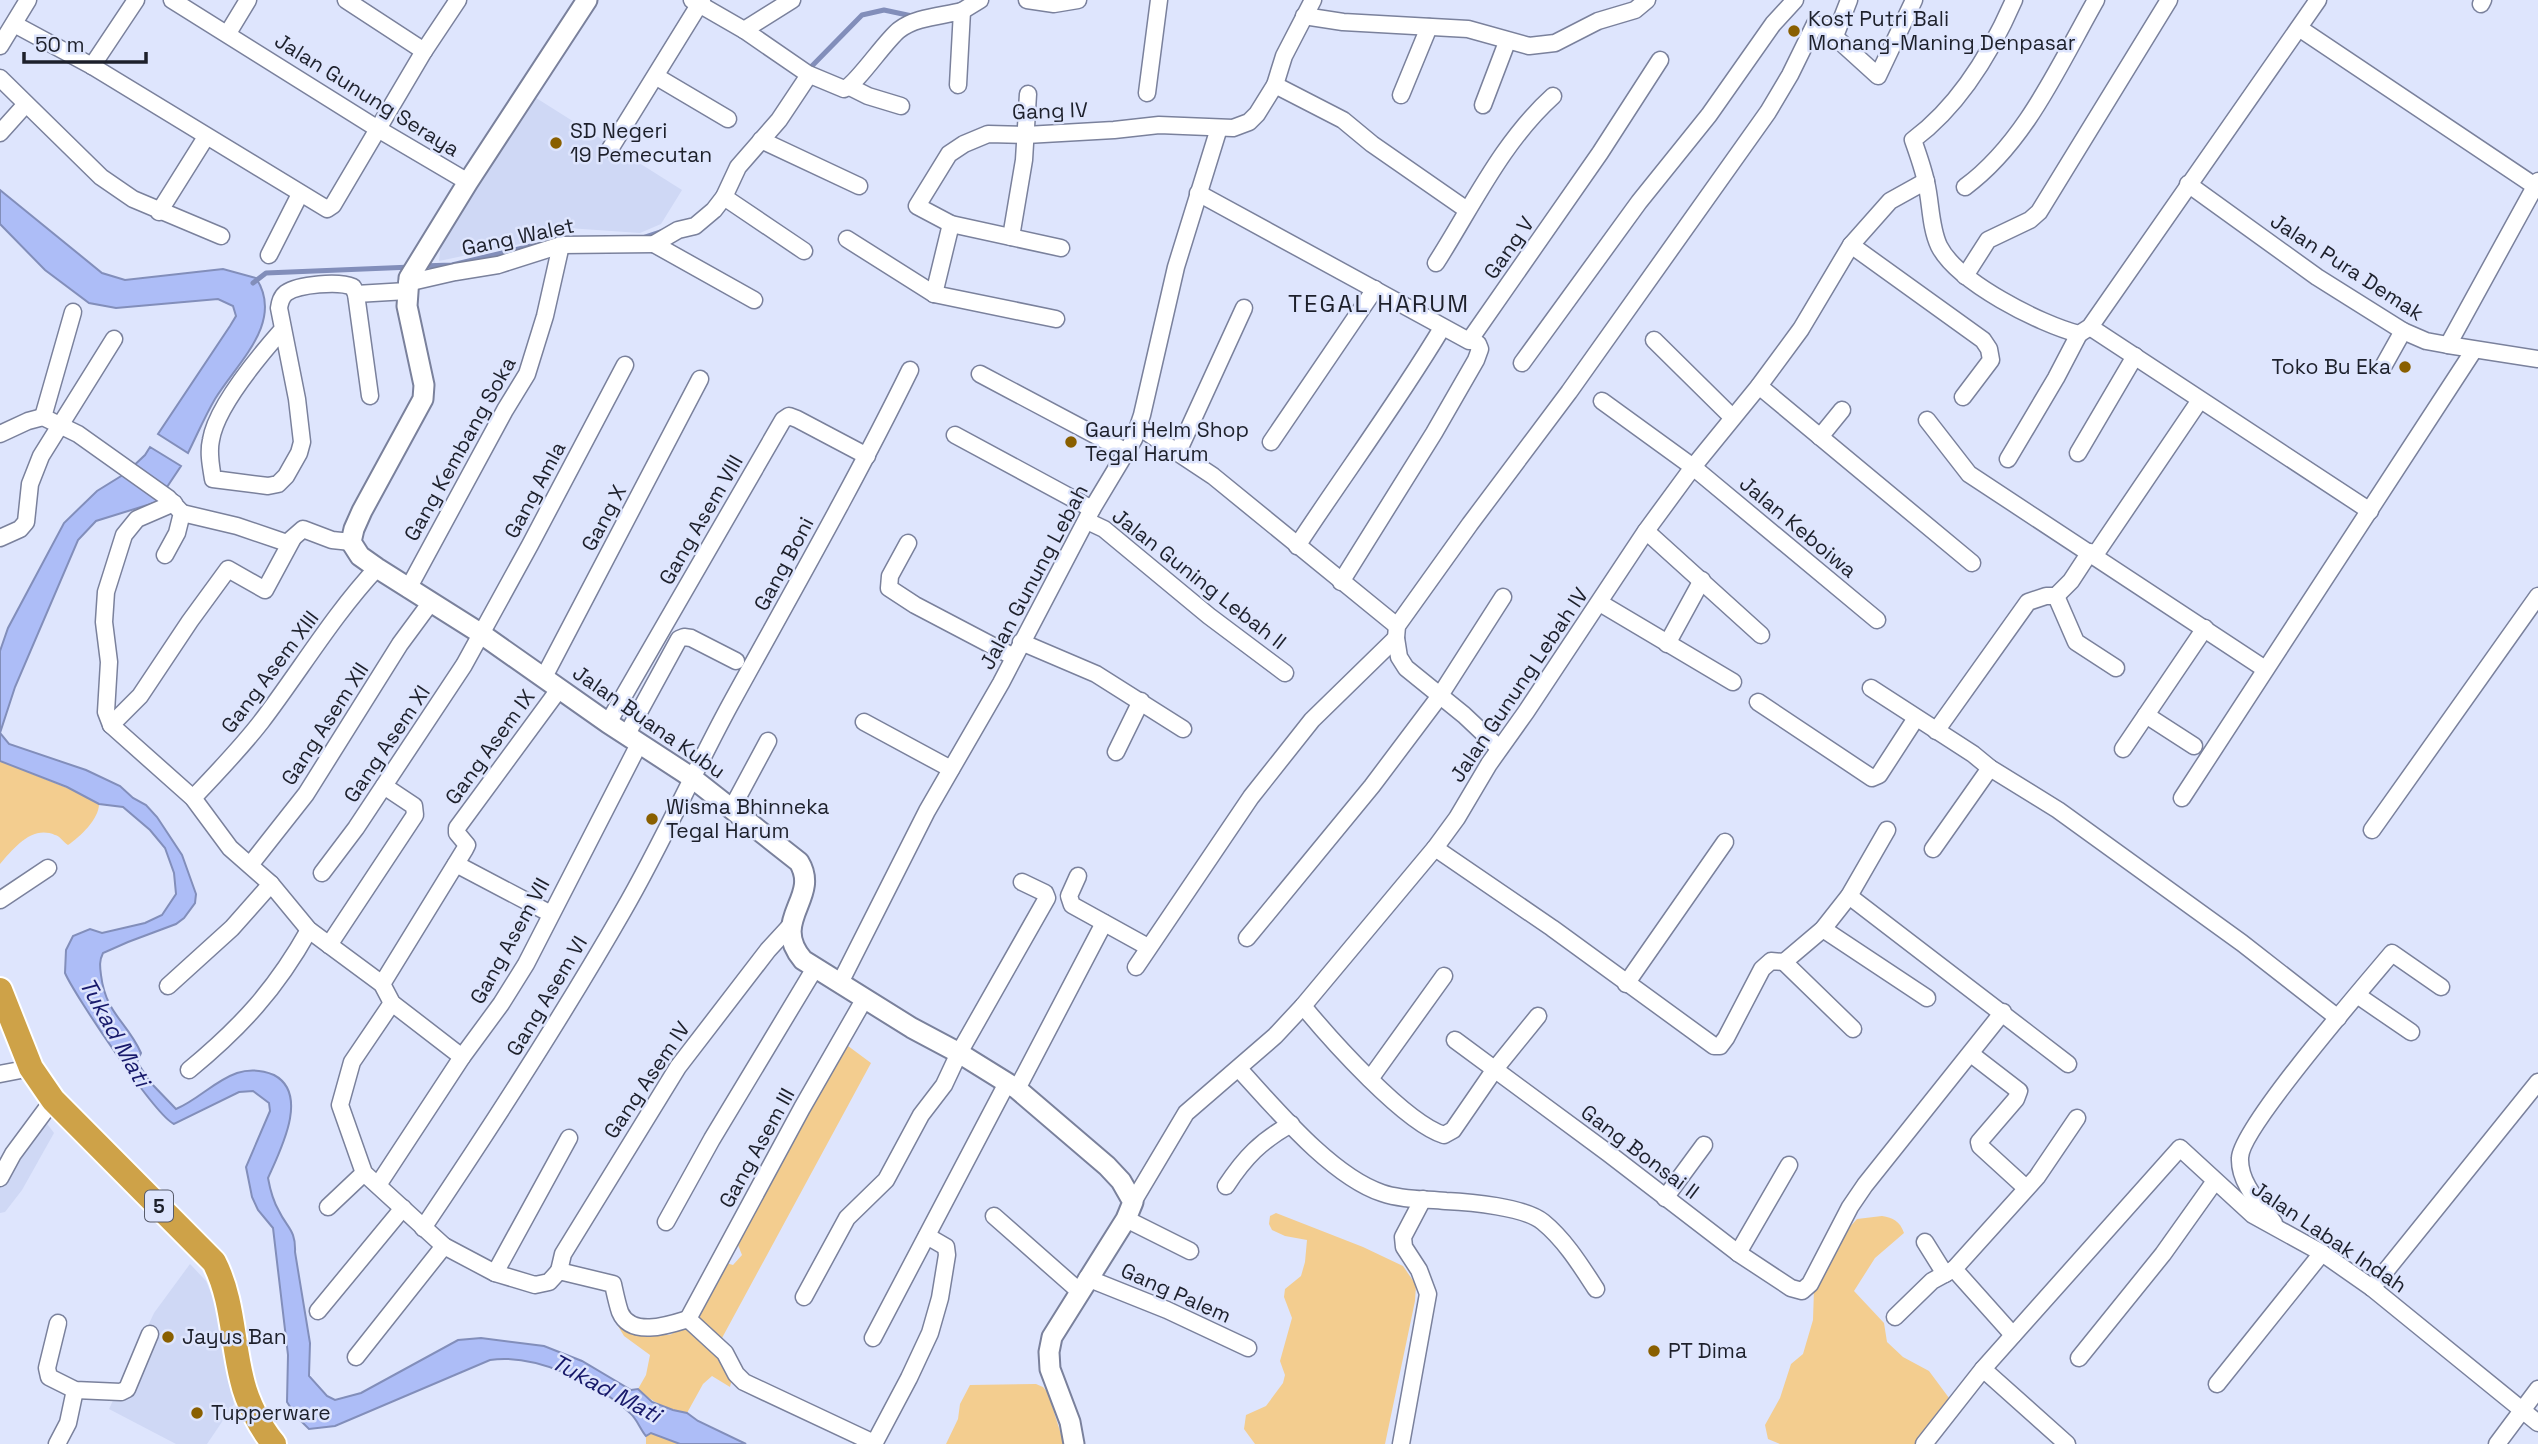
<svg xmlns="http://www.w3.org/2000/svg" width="2538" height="1444" font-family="'Space Grotesk',sans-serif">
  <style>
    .built { fill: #cfd8f5 }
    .green { fill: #f3cd8f }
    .water { fill: #adbdf7; stroke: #828eba; stroke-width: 2 }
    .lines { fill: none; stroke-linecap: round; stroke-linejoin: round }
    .stream { stroke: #828eba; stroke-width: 5 }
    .minor-casing { stroke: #7a819c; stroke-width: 19 }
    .tertiary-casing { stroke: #7a819c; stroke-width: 23 }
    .trunk-casing { stroke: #fff; stroke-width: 28 }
    .minor { stroke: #fff; stroke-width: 16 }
    .tertiary { stroke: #fff; stroke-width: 19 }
    .trunk { stroke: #cea248; stroke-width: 24 }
    .poi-dot { fill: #895f00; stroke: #dee5fd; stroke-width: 2.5 }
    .labels { text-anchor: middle; stroke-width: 5; stroke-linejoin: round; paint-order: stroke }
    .shield { fill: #dee5fd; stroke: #575b6a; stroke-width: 2 }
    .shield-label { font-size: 19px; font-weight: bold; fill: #1d202b }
    .poi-label { font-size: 21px; fill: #1d202b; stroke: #dee5fd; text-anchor: start }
    .street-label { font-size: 21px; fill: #1d202b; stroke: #dee5fd }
    .water-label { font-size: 23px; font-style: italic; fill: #181a6b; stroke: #dee5fd }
    .quarter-label { font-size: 24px; letter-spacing: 2px; fill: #1d202b; stroke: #dee5fd }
  </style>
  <rect width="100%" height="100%" fill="#dee5fd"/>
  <g class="built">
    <path d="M533,96L682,190L661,224L640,233L568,228L534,241L439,261L441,244Z"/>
    <path d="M42,1117L54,1133L22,1190L5,1212L0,1213V1171Z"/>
    <path d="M190,1264L206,1281L216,1305L234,1404L207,1444H176L109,1409L154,1313Z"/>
  </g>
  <g class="green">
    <path d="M0,761L87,796L99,804C99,819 80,837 68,845C63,842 60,836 55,835C32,825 14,848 0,864Z"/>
    <path d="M844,1043L871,1063L722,1338L720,1363L732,1379L730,1387L712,1376L703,1384L687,1413C667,1409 653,1403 638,1389L646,1375L650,1355L624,1336L618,1326L621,1315L668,1335L672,1334L726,1263L733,1265L742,1255L736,1240Z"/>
    <path d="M1276,1213L1363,1247L1403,1266L1416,1285L1415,1301L1385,1444H1255L1244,1429L1246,1415L1266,1406L1283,1383L1285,1375L1280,1361L1292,1318L1284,1297L1285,1289L1301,1276L1305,1262L1307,1240L1285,1236L1272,1230L1269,1224L1270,1216Z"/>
    <path d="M1882,1216C1893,1218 1900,1221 1904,1233L1875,1258L1854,1291L1884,1323L1887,1342L1903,1357L1929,1371L1952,1402L1918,1444H1780L1768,1439L1765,1425L1780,1398L1791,1364L1803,1354L1813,1320L1814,1289L1847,1230L1857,1219Z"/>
    <path d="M1036,1384L1043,1387L1048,1393L1064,1444H946L958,1419L960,1404L970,1385Z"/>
    <path d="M650,1433L680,1444H646V1436Z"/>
  </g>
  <g class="water">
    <path d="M0,190L102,273L125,280L223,269L256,278C285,322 237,363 215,399C205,416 197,435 188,453L158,434L230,326L236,316L233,306L218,299L116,308L89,303L45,270L0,224Z"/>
    <path d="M150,447L181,466L157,502L96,521L78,540L15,687L0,733L9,744L86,770L120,786L133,798L146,805L157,817L182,855L196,894L195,903L184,918L176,924L128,942L103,953C99,961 100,967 101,975C106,1015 127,1021 141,1053L137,1062L151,1083L176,1109C198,1100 214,1081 237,1073C249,1069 262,1070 274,1075C310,1094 280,1151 268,1178C270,1189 273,1201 279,1211C287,1228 296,1230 295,1252L310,1343L309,1376L327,1396L335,1400L361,1393L458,1340L481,1338L544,1346L582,1361L631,1390L638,1389L652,1402L673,1410L687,1413L698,1421L746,1444H680L651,1433L646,1436C640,1429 637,1419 630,1413C597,1383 535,1353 490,1360L335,1426L309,1429L296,1416L287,1402L288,1355L273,1228L258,1210L252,1197L246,1167L270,1111L269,1103L253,1091L239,1092L174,1124C155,1115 75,996 65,973L66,950L73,936L90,929L102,933L145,923L162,915L176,894L174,873L165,848L150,830L123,807L99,804L67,787L0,761V651L8,628L64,523L97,491L126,473L145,455Z"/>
  </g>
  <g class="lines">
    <g class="stream">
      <path d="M807,71L862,15L884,10L912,16"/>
      <path d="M642,238L663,231"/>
      <path d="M421,266L452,265L535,245"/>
      <path d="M253,283L266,273L412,267"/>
    </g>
    <g class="minor-casing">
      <g id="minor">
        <path d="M172,0L378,129L468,182"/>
        <path d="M346,0L424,51"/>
        <path d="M692,0L744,30L792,0"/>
        <path d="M1027,0L1054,4L1078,0"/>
        <path d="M2014,0C1991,53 1960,105 1913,140C1918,154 1923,168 1926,182C1931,202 1930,227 1939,246C1957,282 2040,324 2079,334L2090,327L2318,0"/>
        <path d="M2481,4L2483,0"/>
        <path d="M962,11L980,0"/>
        <path d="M1304,16L1343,22L1468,29L1529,46L1555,43L1598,21L1635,10L1647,0"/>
        <path d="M14,24L92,66L327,209L333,205L424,51L458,0"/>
        <path d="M2299,28L2535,186"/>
        <path d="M744,30L808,74L844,89C856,85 885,41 899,30C915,17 942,16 962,11L958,85"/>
        <path d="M228,33L248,0"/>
        <path d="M1835,36L1849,0"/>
        <path d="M0,46L28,0"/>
        <path d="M92,66L136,0"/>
        <path d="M657,77L728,119"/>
        <path d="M0,78L101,177L133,199L221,236"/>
        <path d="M1275,85L1343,120L1372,144L1467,210"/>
        <path d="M850,87L868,96L901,106"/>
        <path d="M1147,93L1159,0"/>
        <path d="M1401,95L1429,27"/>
        <path d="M1483,105L1507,42"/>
        <path d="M0,133L26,104"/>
        <path d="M761,140L859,186"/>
        <path d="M610,149L702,0"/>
        <path d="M2188,184L2317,277L2403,331L2426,341L2448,345L2538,359"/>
        <path d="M1965,187C2026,142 2059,65 2096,0"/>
        <path d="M1198,193L1469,341L1600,153L1660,60"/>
        <path d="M724,197L804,251"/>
        <path d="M159,212L206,137"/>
        <path d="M1011,237L1024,160L1028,94"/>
        <path d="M847,239L934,294L1056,319"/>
        <path d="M654,244L754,300"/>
        <path d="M1851,245L1983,340L1989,349L1991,360L1963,397"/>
        <path d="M1061,248L951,224L917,206L949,154L964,144L988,134L1026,135L1114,130L1159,125L1233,128L1249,122L1257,114L1275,85L1284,56L1313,0"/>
        <path d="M269,255L300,194"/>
        <path d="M1436,263C1473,205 1502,142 1553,96"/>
        <path d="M1965,276L1988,240L2030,220L2039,212L2169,0"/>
        <path d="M407,283L455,272L498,265L561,245L654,244L678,230L695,226L714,210L724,197L738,167L779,120L809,75"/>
        <path d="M356,294L407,291"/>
        <path d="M934,294L951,224"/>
        <path d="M2090,327L2370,511"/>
        <path d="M282,330C260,355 216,407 211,440C208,453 211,466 213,479L268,486L278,484L286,476L299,453L302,442L297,399L279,308C280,302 281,297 286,293C299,284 339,281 353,287L356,294L370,396"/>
        <path d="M1654,340L1732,417"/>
        <path d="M2448,345L2538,181"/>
        <path d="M1522,363L1639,202L1709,115L1773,24L1795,0"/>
        <path d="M2384,365L2403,331"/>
        <path d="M980,374L1127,452"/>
        <path d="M1759,386L1972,563"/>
        <path d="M1602,401L1693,467L1877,620"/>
        <path d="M43,417L73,312"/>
        <path d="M1927,420L1969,474L2265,669"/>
        <path d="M1139,427L1213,476L1397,626"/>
        <path d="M0,434L28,421L43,417L78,434L168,498L182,513L177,533L165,555"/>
        <path d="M955,435L1092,509"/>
        <path d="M1820,437L1842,410"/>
        <path d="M1271,442L1375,289"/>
        <path d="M1178,452L1244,308"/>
        <path d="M2078,453L2135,356"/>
        <path d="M2008,459L2056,378L2079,334"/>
        <path d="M174,503L137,519L124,535L106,592L104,622L109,662L106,712L111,725L193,798L230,848L271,884L309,930L382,984L392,1003L462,1057"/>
        <path d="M182,513L237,526L287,543L303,529L332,540L351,542"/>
        <path d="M1087,521L1104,529L1209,616L1285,673"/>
        <path d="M1646,531L1761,635"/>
        <path d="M0,538L20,529L26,522L30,484L41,456L114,339"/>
        <path d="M908,543L890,576L889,588L915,605L1014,657"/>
        <path d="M1297,546C1345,473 1397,403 1442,328"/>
        <path d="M2095,555L2200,400"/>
        <path d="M1341,582L1434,433L1476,360L1480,349L1478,344L1471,340"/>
        <path d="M408,589L505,410L527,374L545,316L561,245"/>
        <path d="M2056,596L2076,642L2116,668"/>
        <path d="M2056,596L2071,581L2090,552"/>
        <path d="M1600,603L1733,682"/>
        <path d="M1021,642L1096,674L1183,729"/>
        <path d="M1667,644L1702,580"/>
        <path d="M544,677L700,379"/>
        <path d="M1871,688L1973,754L1990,768L2058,810L2242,943L2338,1018"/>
        <path d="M1758,702L1872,778L1879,775L1916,718"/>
        <path d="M2146,715L2194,746"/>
        <path d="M864,722L951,769"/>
        <path d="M608,723L783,420L789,416L797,419L867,456"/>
        <path d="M111,725L140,696L190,621L228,569L265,590L292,540"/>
        <path d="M1936,731L2028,602L2046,596H2056"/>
        <path d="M626,736L679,639L684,637L691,638L736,661"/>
        <path d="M1499,748L1464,715L1406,668L1399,657L1396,638L1397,626L1470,524L1569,392L1768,112L1790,75L1815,24L1824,27L1878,76L1914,0"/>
        <path d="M2123,749L2205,628"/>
        <path d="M1116,752L1141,701"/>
        <path d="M193,798C216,774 240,749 261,722C300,671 333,615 377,568"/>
        <path d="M2182,798L2474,350"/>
        <path d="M732,808L768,741"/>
        <path d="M2372,830L2538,596"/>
        <path d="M1435,848L1552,928L1714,1046H1720L1726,1038L1762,969L1771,961L1784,962L1823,929L1849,896L1887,830"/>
        <path d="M1933,849L1990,768"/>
        <path d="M456,864L551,914"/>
        <path d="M250,865L306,794L400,644L431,602"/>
        <path d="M322,873L356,828L464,665L530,545L625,365"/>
        <path d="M1078,876L1069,896L1072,905L1148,947"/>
        <path d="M1849,896L2068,1064"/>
        <path d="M0,900L48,868"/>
        <path d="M1823,929L1927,998"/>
        <path d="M1247,938L1372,786L1439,697L1503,597"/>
        <path d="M329,945L415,815L414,806L384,786"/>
        <path d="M1784,962L1853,1029"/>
        <path d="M1136,967L1251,797L1312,720L1396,638"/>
        <path d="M840,983L927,811L1001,683L1092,509L1134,439L1142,415L1176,267L1219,128"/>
        <path d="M382,984L465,849L467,845L457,833V828L560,688"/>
        <path d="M1626,984L1725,842"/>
        <path d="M168,986L232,928L271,884"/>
        <path d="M2357,995L2411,1032"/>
        <path d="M392,1003L352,1062L340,1105L364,1173L444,1246L495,1273L535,1285L549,1282L559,1271L613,1284C615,1293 617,1303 620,1312C631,1338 669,1325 688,1319L725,1353L736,1374L744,1382L874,1443"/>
        <path d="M1303,1006C1331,1040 1405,1123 1444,1135L1453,1130L1495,1069L1538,1016"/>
        <path d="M1455,1040L1608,1153L1738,1253L1791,1288L1802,1291L1810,1284L1850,1207L1865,1185L2003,1012"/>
        <path d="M1971,1054L2019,1091L2016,1099L1979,1142L1980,1146L2026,1188"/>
        <path d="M1239,1069C1275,1108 1331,1176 1382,1193C1402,1200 1425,1199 1446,1201C1470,1202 1525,1207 1543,1222C1565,1240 1581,1266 1596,1289"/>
        <path d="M189,1070C241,1027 276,989 309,930"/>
        <path d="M0,1074L31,1068"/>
        <path d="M1370,1079L1444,976"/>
        <path d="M1017,1089L1104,923"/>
        <path d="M0,1178L13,1154L53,1100"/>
        <path d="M378,1185L462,1057L501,1004L526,964L639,744"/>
        <path d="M1226,1186C1245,1157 1261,1141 1291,1124"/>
        <path d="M1665,1198L1704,1145"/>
        <path d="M1133,1202L1186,1113L1275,1036L1303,1006L1435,848L1457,818L1489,764L1526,712L1646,531L1693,467L1759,386L1801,329L1851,245L1890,201L1926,181"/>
        <path d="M328,1207L364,1173"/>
        <path d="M994,1216L1079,1291"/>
        <path d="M1126,1219L1190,1251"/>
        <path d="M666,1222L712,1139L815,968"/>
        <path d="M2274,1223C2260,1204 2239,1183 2240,1158C2240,1129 2366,984 2392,953L2441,987"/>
        <path d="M423,1228C493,1124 561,1019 623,911C662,844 693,773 730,705C791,594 854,484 910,370"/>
        <path d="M1925,1242L1945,1274"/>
        <path d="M1738,1253L1789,1165"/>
        <path d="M559,1271L563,1254L678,1067L768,950L791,925"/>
        <path d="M495,1273L569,1138"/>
        <path d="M1087,1278L1167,1310L1248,1348"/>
        <path d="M2372,1288L2538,1082"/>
        <path d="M804,1297L847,1218L886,1180L921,1115L944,1085L959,1053L1047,898L1045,893L1022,882"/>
        <path d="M318,1311L403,1208"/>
        <path d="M1895,1317L1932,1281L1954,1269"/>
        <path d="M688,1319L802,1108L865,998"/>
        <path d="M58,1323L47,1368L49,1377L75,1390L121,1392L127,1389L150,1334"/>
        <path d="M2013,1335L1954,1269L2037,1177L2077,1118"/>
        <path d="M873,1338L1007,1083"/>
        <path d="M356,1357L444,1246"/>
        <path d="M2079,1358L2163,1254L2215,1181"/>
        <path d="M1983,1369L2067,1444"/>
        <path d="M2217,1384L2322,1253"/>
        <path d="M57,1444L68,1423L75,1390"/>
        <path d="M874,1444L909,1378L930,1333L940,1298L947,1255L946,1247L927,1236"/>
        <path d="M1401,1444L1428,1294L1419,1270L1404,1247L1403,1237L1423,1199"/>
        <path d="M1924,1444L1983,1369L2180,1148L2253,1215L2322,1253L2372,1288L2538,1423"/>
        <path d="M2497,1444L2538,1389"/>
      </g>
    </g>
    <g class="tertiary-casing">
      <path id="tertiary" d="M587,0L468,182L409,278L407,306L424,385L423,399L362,511L354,529L351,542L360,556L377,568L480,633L608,723L691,777L799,862C821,898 769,920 803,960L912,1028L959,1053L1017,1089L1107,1166L1121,1181L1133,1202L1126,1219L1052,1337L1049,1352L1050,1369L1070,1422L1074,1444"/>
    </g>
    <g class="trunk-casing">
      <path id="trunk" d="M0,990L31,1068L53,1100L214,1262C233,1299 232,1341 242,1380C247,1402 260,1427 274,1444"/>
    </g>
    <use href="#minor" class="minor"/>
    <use href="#tertiary" class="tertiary"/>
    <use href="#trunk" class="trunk"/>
  </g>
  <g class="poi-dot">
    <circle cx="1794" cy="31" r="7"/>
    <circle cx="556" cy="143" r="7"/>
    <circle cx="2405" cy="367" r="7"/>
    <circle cx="1071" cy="442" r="7"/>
    <circle cx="652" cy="819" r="7"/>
    <circle cx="168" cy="1337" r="7"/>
    <circle cx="1654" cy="1351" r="7"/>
    <circle cx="197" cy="1413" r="7"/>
  </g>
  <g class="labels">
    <rect class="shield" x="145" y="1190.5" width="28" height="31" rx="5"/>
    <g class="shield-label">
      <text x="159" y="1213">5</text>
    </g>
    <g class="poi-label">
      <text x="1808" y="26">Kost Putri Bali<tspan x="1808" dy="24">Monang-Maning Denpasar</tspan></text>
      <text x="570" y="138">SD Negeri<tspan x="570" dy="24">19 Pemecutan</tspan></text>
      <text x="2391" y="374" text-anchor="end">Toko Bu Eka</text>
      <text x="1085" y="437">Gauri Helm Shop<tspan x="1085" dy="24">Tegal Harum</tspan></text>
      <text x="666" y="814">Wisma Bhinneka<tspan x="666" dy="24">Tegal Harum</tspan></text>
      <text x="182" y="1344">Jayus Ban</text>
      <text x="1668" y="1358">PT Dima</text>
      <text x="211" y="1420">Tupperware</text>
    </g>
    <g class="street-label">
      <text transform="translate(367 95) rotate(32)" y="7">Jalan Gunung Seraya</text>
      <text transform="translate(1050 111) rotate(-2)" y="7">Gang IV</text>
      <text transform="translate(518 237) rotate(-12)" y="7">Gang Walet</text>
      <text transform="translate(1509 248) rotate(-55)" y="7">Gang V</text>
      <text transform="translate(2347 267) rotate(33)" y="7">Jalan Pura Demak</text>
      <text transform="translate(460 449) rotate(-61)" y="7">Gang Kembang Soka</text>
      <text transform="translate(535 490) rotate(-62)" y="7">Gang Amla</text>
      <text transform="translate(604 518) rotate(-62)" y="7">Gang X</text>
      <text transform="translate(701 520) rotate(-60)" y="7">Gang Asem VIII</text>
      <text transform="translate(1798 527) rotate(40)" y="7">Jalan Keboiwa</text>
      <text transform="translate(784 564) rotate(-62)" y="7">Gang Boni</text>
      <text transform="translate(1034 577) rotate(-62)" y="7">Jalan Gunung Lebah</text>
      <text transform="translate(1199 579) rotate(38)" y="7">Jalan Guning Lebah II</text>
      <text transform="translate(270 672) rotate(-53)" y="7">Gang Asem XIII</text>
      <text transform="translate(1519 685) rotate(-56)" y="7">Jalan Gunung Lebah IV</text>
      <text transform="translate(649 722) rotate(35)" y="7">Jalan Buana Kubu</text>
      <text transform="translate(325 724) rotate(-57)" y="7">Gang Asem XII</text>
      <text transform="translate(387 744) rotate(-56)" y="7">Gang Asem XI</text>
      <text transform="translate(490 747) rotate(-54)" y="7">Gang Asem IX</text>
      <text transform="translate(510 941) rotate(-61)" y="7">Gang Asem VII</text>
      <text transform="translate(547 996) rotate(-59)" y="7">Gang Asem VI</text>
      <text transform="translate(647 1080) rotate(-56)" y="7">Gang Asem IV</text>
      <text transform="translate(757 1148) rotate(-61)" y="7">Gang Asem III</text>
      <text transform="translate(1640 1152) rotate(37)" y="7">Gang Bonsai II</text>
      <text transform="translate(2329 1237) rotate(34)" y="7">Jalan Labak Indah</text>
      <text transform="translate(1176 1293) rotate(24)" y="7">Gang Palem</text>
    </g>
    <g class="water-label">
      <text transform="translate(115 1032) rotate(61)" y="8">Tukad Mati</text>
      <text transform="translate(606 1388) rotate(28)" y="8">Tukad Mati</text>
    </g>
    <g class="quarter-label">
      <text x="1379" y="312">TEGAL HARUM</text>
    </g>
  </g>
  <path d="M24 52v10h122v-10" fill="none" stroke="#1d202b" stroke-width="3.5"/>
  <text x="35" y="52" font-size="21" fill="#1d202b" stroke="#dee5fd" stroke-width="5" paint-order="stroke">50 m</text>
</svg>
